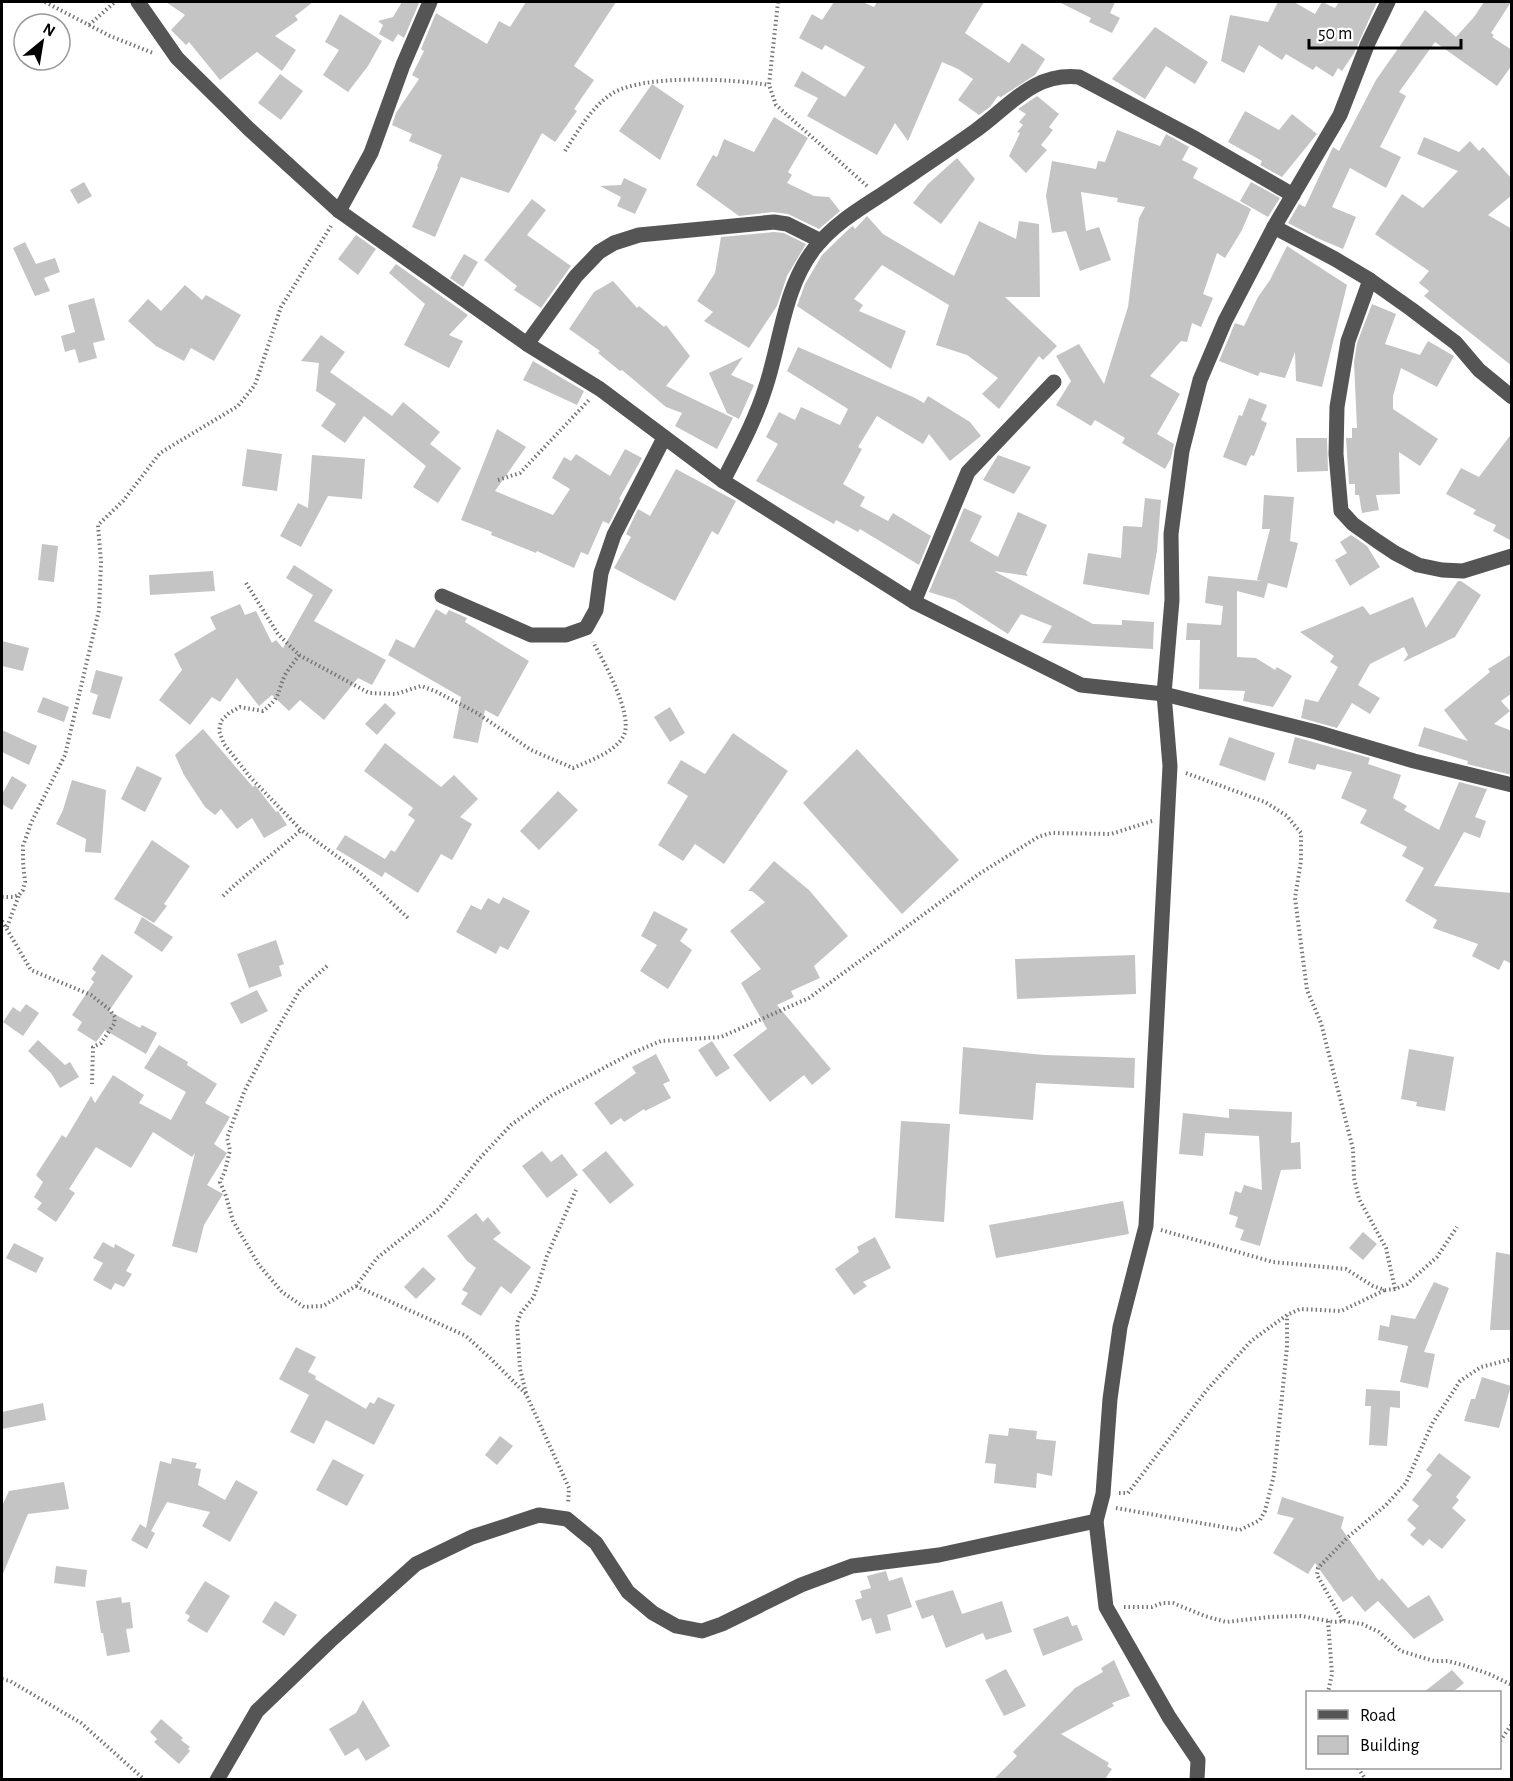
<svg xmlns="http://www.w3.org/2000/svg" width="1513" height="1781" font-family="'Alegreya Sans',sans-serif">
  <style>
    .building { fill: #c4c4c4 }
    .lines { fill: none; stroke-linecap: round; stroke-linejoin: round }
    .path { stroke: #777; stroke-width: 4; stroke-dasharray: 1.5 3; stroke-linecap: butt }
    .minor { stroke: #555; stroke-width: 15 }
  </style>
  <rect width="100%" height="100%" fill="#fff"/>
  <g class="building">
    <path d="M166,2H313L295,16L298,20L275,36L296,50L282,71L257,52L220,80L189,42L186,45L171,30L185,15Z"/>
    <path d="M402,2L419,3L404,38L398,34L393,42L379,34L383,25L378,21L393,17Z"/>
    <path d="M526,2H616L574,66L594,80L574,109L577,111L555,142L542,133L509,193L461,177L435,237L412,227L438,167L437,166L442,155L409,141L412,134L392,125L396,113L419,79L412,75L424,51L421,49L436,13L487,44L499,21L510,27Z"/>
    <path d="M834,2H863L874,7L877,2H984L965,33L1009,63L1022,43L1045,59L1035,75L1001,97L998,96L990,107L979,115L958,100L973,79L958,69L942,62L908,141L895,123L877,155L807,116L818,98L794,86L802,71L845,97L865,67L825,45L822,50L799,38L812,14L822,20Z"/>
    <path d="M1059,2H1115L1110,13L1120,18L1112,33L1089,22L1091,18Z"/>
    <path d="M1278,2H1294L1315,14L1322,2L1335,8L1339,2H1377L1354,53L1342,71L1338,68L1333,77L1316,66L1313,70L1286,54L1282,60L1259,45L1244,73L1221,61L1230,15L1268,22Z"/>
    <path d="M1484,2H1511L1491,33L1494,35L1492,37L1512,50V65L1497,86L1435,42L1399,92L1406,96L1380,147L1401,157L1386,188L1350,168L1332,207L1356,217L1343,249L1317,238L1288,223L1299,204L1305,207L1333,147L1339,151L1376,80L1425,10L1456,37L1474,17Z"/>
    <path d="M340,14L382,41L368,66L348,92L323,75L339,50L325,42Z"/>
    <path d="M1155,27L1208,62L1195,84L1166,66L1145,99L1112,79Z"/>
    <path d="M280,74L303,91L281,120L258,103Z"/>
    <path d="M652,84L684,106L660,160L619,131Z"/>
    <path d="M1037,96L1059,114L1049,127L1053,130L1041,145L1047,150L1026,173L1009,156L1020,133L1017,132L1023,125L1019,122L1026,114L1018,109Z"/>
    <path d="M1245,111L1279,130L1292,114L1317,134L1282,177L1260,165L1262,161L1228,142Z"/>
    <path d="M774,117L808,138L788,172L792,175L787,183L814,196L829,197L840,211L819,229L788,214L773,212L739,216L696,185L713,155L717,157L724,139L754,152Z"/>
    <path d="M1117,130L1160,146L1166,134L1189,147L1182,160L1198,168L1193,178L1251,209L1242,230L1225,258L1217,253L1203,294L1213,298L1201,327L1192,323L1187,342L1181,341L1150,376L1180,394L1157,434L1174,444L1171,458L1165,469L1122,443L1125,438L1095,420L1091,426L1056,405L1071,381L1056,356L1079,344L1104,384L1128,307L1139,218L1145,207L1117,202L1118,198L1081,192L1086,231L1099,227L1111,260L1080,271L1066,231L1052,233L1046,196L1052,161L1096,169L1098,161L1105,162Z"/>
    <path d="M1424,137L1459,152L1470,141L1479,151L1483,147L1512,179V195L1488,215L1512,229V366L1424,296L1429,291L1419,283L1429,271L1375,234L1402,194L1423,208L1458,171L1417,154Z"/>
    <path d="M957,158L975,179L941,224L913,203L928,184Z"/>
    <path d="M624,178L647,189L635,214L617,206L621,197L600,186L621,185Z"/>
    <path d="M84,182L92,196L78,204L70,190Z"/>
    <path d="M1251,182L1280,198L1268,217L1240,201Z"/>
    <path d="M532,199L546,210L527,235L571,266L541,308L514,290L517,286L484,260Z"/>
    <path d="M867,216L883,234L954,276L979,221L1016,239L1019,221L1039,224L1040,297H1005L1057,346L1043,360L1039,356L999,409L982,394L998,378L967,355L936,345L949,305L882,265L854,299L863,305L859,311L906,331L891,369L797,306L805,284L822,255L851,227L853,226L855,229Z"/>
    <path d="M774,232L784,233L806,244L787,276L777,306L749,348L704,321L713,312L697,301L715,273L721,237Z"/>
    <path d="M356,235L376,249L358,275L338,259Z"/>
    <path d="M25,242L36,264L55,258L60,272L44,278L50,291L35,296L13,248Z"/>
    <path d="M1287,246L1347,285L1322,387L1296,381L1295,352L1285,378L1260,372L1258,376L1219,361L1235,323L1244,326L1258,297L1270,280Z"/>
    <path d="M464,254L478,262L463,287L450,278Z"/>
    <path d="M396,264L468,315L449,335L463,341L449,368L404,345L425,304L389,273Z"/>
    <path d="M613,281L637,308L639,306L664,327L666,325L690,356L666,386L733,418L717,449L675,426L682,413L666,407L622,370L620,371L598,353L600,351L569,329L594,292Z"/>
    <path d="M185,285L202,300L206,295L241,315L214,361L191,348L184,361L156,346L128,321L148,299L161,311Z"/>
    <path d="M94,298L105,340L93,343L97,358L79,363L75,349L65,352L61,336L75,332L68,305Z"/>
    <path d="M1372,304L1396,314L1385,344L1420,355L1428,341L1454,356L1437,387L1401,368L1393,396V409L1438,439L1420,466L1399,452L1400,494L1376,495L1379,510L1362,513L1359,495H1355V484H1349L1346,438H1352V428H1357L1354,362L1357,343Z"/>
    <path d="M321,335L345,352L330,372L392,416L403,402L440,432L430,444L461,468L438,503L413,487L426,466L364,416L345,443L321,426L336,404L316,391L319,363L301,361Z"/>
    <path d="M798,347L913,397L924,403L928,396L970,422L981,436L950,461L929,434L923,444L877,416L858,447L862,449L843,484L865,497L860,506L888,521L893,513L931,536L919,565L860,529L858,532L836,520L834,524L756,481L778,444L766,437L779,412L795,420L801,407L840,425L848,409L787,371Z"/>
    <path d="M743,357L731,375L754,385L739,419L727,413L709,373Z"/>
    <path d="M533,361L584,391L577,405L523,380Z"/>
    <path d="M1249,398L1267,405L1261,420L1267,423L1254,456L1251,455L1246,466L1223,457L1239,415L1242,416Z"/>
    <path d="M497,429L526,447L495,491L553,515L570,489L552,478L564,457L571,461L576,454L610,476L625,449L642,458L619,499L621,500L609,524L603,521L588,555L581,552L574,568L537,551L536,553L491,535L492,532L461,520Z"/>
    <path d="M1512,433V541L1493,531L1496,525L1473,514L1476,510L1446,494L1461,468L1479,477Z"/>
    <path d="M1296,438H1327L1328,471L1297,472Z"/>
    <path d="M247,449L282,454L277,491L242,486Z"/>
    <path d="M312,455L365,459L362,499L328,496L301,547L280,536L298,503L308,508Z"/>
    <path d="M998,455L1031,467L1014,494L983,480Z"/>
    <path d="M676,469L736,501L718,535L712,531L675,601L614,568L631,537L626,534L638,509L650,516Z"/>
    <path d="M1264,495L1294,497L1290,541L1298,543L1287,588L1268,583L1264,598L1237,591V657L1256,658L1275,670L1277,667L1292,676L1273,707L1243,701L1245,691L1199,689L1200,640H1186L1187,623L1221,625L1223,606L1205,603L1208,576L1262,581L1257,580L1270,529H1262Z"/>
    <path d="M1145,498L1161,500L1157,551L1149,595L1083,584L1088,553L1121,558L1123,526L1142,527Z"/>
    <path d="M964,508L982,516L970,541L998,557L1018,512L1047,525L1026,573L1028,576L994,571L1093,624L1122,625V620L1154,622L1153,649L1042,643L1052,626L1021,614L1008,634L955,600L929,592Z"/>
    <path d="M1351,535L1367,546L1380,567L1350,586L1335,560L1347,553L1340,542Z"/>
    <path d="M42,544L58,546L54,582L38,580Z"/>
    <path d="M294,565L333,590L314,621L386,660L372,685L358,678L324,720L300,700L289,711L272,695L259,706L237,678L220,702L212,697L190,725L159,700L182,670L174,654L216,629L210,617L240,604L245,615L256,611L272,643L276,640L283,648L313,595L286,578Z"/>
    <path d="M213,571L215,591L150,595L149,575Z"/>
    <path d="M1458,581H1461L1481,595L1455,637L1403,662L1408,655L1404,647L1370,664L1358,685L1380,698L1370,714L1352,703L1337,728L1301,718L1305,699L1318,702L1338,667L1330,662L1334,656L1300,632L1363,606L1370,615L1413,597L1426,628Z"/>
    <path d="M436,609L446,615L449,610L467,618L465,622L529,661L498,717L485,710L478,743L453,738L461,697L388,655L396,639L414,648Z"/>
    <path d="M2,641L29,648L23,671L2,666Z"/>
    <path d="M1512,654V693L1501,701L1510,711L1494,724L1512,731V775L1467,764L1468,761L1418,746L1424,727L1468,741L1444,710L1490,672L1488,669Z"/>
    <path d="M96,670L123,677L110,719L92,714L98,695L90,692Z"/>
    <path d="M43,697L69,707L64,722L37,712Z"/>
    <path d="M385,703L396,713L377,735L365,724Z"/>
    <path d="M670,707L685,733L670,742L654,717Z"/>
    <path d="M203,729L253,787L255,785L276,812L278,811L287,825L264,838L252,818L237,829L221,809L215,815L205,807L184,775L175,755Z"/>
    <path d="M2,730L37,746L29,765L2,752Z"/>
    <path d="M733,733L788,771L724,864L695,844L683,861L658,845L688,796L667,783L681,760L705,774Z"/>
    <path d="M1229,737L1275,753L1265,781L1219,765Z"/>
    <path d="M1295,737L1370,758L1368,764L1401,775L1393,798L1407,806L1404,810L1439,830L1459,782L1487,789L1475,817L1486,821L1480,838L1464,832L1434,886L1512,893V964L1504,960L1499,970L1472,956L1478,944L1433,928L1437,920L1405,901L1424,868L1402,856L1407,847L1360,823L1367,810L1341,798L1352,772L1317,764L1315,770L1288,763Z"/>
    <path d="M385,743L441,787L454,775L478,799L460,817L472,824L452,860L441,854L418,893L385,872L382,877L336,849L345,835L385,859L391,850L395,852L415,820L408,815L413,808L364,771Z"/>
    <path d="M857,749L959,860L902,914L803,803Z"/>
    <path d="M137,766L162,778L145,812L121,799Z"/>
    <path d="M12,776L27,785L12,810L2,804V794Z"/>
    <path d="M72,780L106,790L101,853L85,852L86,839L56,824L63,810Z"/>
    <path d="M558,791L578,810L539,850L520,831Z"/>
    <path d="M152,840L190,866L164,904L167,906L154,923L114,899Z"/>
    <path d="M774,861L809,890L848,936L814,966L820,978L791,991L794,997L777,1005L831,1069L812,1085L804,1075L770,1102L733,1055L767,1029L741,983L761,969L730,931L765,902L752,891H748Z"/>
    <path d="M503,897L530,911L508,950L500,946L496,954L456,932L471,905L481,910L488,898L499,904Z"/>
    <path d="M654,911L688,929L680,941L692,950L668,989L640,971L657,945L641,936Z"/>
    <path d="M142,917L173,937L162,952L134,933Z"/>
    <path d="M276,940L284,964L279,966L282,976L249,988L237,954Z"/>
    <path d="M102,954L133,976L109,1011L140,1028L142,1025L157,1033L146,1054L105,1030L96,1042L77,1030L82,1022L72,1015L94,982L91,979L96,972L92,969Z"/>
    <path d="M1135,955L1136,994L1017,999L1015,959Z"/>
    <path d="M257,990L268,1011L241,1024L230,1003Z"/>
    <path d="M26,1004L39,1013L23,1036L3,1022L13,1007L20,1012Z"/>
    <path d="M38,1040L65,1065L70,1062L79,1077L60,1088L51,1073L28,1051Z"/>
    <path d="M712,1041L730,1068L716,1077L698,1050Z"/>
    <path d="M159,1045L188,1062L187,1065L217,1084L205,1103L230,1117L214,1144L227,1153L207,1185L223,1194L204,1225L197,1253L172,1246L195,1153L192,1157L153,1132L131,1168L96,1147L69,1189L75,1193L56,1222L37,1209L42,1203L34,1197L43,1182L36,1175L62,1135L66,1138L91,1096L95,1103L113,1075L144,1095L139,1103L171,1120L186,1092L144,1068Z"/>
    <path d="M963,1047L1044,1055L1135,1058L1134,1088L1036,1083L1033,1120L959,1114Z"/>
    <path d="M1409,1049L1454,1057L1445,1111L1416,1106L1417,1102L1401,1099Z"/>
    <path d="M656,1054L670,1081L663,1084L671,1098L645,1111L644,1109L624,1122L621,1118L611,1125L594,1103L636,1073L632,1067Z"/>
    <path d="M1229,1109L1292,1112L1291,1143L1300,1142L1301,1169L1281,1170L1260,1246L1240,1240L1244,1230L1235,1227L1238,1217L1229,1214L1235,1191L1241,1193L1244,1185L1262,1190L1259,1136L1205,1133L1203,1156L1179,1154L1183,1113L1229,1118Z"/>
    <path d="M901,1121L950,1124L944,1222L895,1218Z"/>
    <path d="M542,1151L551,1162L562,1154L578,1175L547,1198L522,1166Z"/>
    <path d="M606,1151L634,1185L610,1204L582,1170Z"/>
    <path d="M1123,1201L1129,1234L996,1258L989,1225Z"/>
    <path d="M476,1213L483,1222L488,1217L501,1233L493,1239L531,1267L511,1294L501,1286L481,1316L461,1304L468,1293L462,1290L476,1268L467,1261L447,1236Z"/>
    <path d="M1363,1232L1377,1244L1363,1260L1349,1248Z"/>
    <path d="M875,1237L891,1268L863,1282L867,1286L854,1295L835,1269L859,1252L857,1247Z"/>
    <path d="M103,1242L114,1248L115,1244L135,1255L126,1271L132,1274L124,1287L115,1283L111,1290L93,1280L103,1263L93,1258Z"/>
    <path d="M14,1243L44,1258L36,1273L6,1258Z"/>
    <path d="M1496,1252L1512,1255V1330H1490Z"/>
    <path d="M423,1267L436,1279L416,1299L404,1287Z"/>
    <path d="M1434,1282L1449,1288L1424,1352L1435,1354L1428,1388L1400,1382L1408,1346L1378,1340L1380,1325L1389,1327L1391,1315L1415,1319Z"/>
    <path d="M296,1347L316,1357L308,1372L316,1376L315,1379L366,1409L370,1402L374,1404L378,1397L395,1405L374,1445L326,1420L314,1444L290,1432L309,1395L279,1379Z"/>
    <path d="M1482,1377L1511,1386L1499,1428L1464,1421L1471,1399H1475Z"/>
    <path d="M1366,1389L1400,1391V1408L1390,1407L1387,1446L1369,1445L1371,1406H1365Z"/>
    <path d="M43,1403L46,1420L2,1429V1412Z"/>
    <path d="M1009,1428L1037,1431L1036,1439L1056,1441L1052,1476L1037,1473L1036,1488L994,1483L996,1464L985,1463L989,1434L1008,1436Z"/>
    <path d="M500,1436L513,1446L497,1465L485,1455Z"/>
    <path d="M1439,1453L1471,1477L1456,1497L1459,1500L1452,1508L1466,1520L1442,1549L1429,1539L1423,1546L1410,1535L1416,1528L1407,1520L1419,1506L1412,1500L1432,1475L1426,1470Z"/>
    <path d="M172,1458L197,1463L195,1468L201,1469L198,1485L225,1500L236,1480L258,1492L230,1542L202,1526L210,1512L167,1502L151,1531L155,1533L147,1549L131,1540L140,1524L146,1528L160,1461L171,1464Z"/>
    <path d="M333,1459L364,1475L347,1506L316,1490Z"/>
    <path d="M64,1482L69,1509L28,1514L2,1576V1506L9,1491Z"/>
    <path d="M1282,1497L1344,1517L1341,1528L1379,1581L1382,1578L1408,1608L1429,1595L1444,1620L1414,1639L1378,1601L1365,1612L1352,1596L1343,1602L1315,1563L1308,1574L1273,1553L1294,1518L1277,1514Z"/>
    <path d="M56,1566L87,1570L85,1587L54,1583Z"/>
    <path d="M886,1571L889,1581L902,1577L912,1607L887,1615L891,1630L876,1634L871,1618L862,1621L855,1600L862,1598L860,1591L871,1588L867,1576Z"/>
    <path d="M205,1581L230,1596L207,1633L187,1621L190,1616L185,1613Z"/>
    <path d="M953,1590L962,1614L1002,1601L1012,1632L986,1640L983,1633L946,1648L933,1615L922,1619L915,1601Z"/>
    <path d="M121,1597L122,1603L130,1602L133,1628L126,1629L130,1652L107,1656L103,1633H101L96,1601Z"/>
    <path d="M275,1601L297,1615L284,1636L262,1622Z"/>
    <path d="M1068,1616L1072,1626L1077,1625L1083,1640L1043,1656L1033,1629Z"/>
    <path d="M1114,1660L1130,1696L1112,1703L1114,1706L1061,1734L1109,1763L1107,1766L1112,1769L1105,1779H994L1017,1756L1013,1752L1075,1688L1103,1672L1101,1668Z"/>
    <path d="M1006,1669L1026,1706L1004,1716L985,1680Z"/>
    <path d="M1452,1670L1464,1683L1453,1692H1424Z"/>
    <path d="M363,1700L390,1746L366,1761L358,1748L345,1756L329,1729L356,1713Z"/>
    <path d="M161,1719L183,1738L181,1740L190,1747L188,1749L190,1751L179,1764L154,1742L157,1739L150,1732Z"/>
  </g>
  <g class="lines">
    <g class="path">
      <path d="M45,2L110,36L153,53"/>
      <path d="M778,2L769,85L776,105L867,186"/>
      <path d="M89,25L115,2"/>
      <path d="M565,151C578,131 592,106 613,93C646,74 732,79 769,85"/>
      <path d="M498,480L520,473L589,400"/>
      <path d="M246,583L278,634L299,655L369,693L396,694L421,686L435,691L477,713L531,750L573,768C589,761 616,752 624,735C633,714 604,662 593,642"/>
      <path d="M299,655C295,661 289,668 285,675C276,694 282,696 263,711L240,707L229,713L221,721L219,731L224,744L250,777L301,830L360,873L409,919"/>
      <path d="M1186,773L1265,802L1287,816L1301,833V861L1295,898L1307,990L1321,1023L1353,1149L1354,1178L1359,1199L1386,1248L1395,1289"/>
      <path d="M223,896C248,872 275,853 301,830"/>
      <path d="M2,897H13L19,895L23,890L25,882L23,862V846L31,823L65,755L99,610L101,562L98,525L123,501L160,453L238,406L255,385L281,307L331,226"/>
      <path d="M2,921L31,970L91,995L110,1010L115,1017L114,1024L101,1043L93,1047L92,1084"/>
      <path d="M7,927L19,895"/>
      <path d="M327,966L300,990L273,1036L244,1092L227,1138L230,1150L225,1171L220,1182L226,1196L233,1221L259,1265L282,1292L304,1307L323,1306L356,1286L377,1258L439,1209L479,1159L511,1125L551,1096L630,1054L661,1041L721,1037L809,998L979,874L1038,837L1051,833L1111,834L1152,821"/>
      <path d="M1161,1230L1273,1262L1346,1269L1373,1286L1385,1290L1395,1289L1407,1284L1437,1257L1457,1227"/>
      <path d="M356,1286L466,1336L490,1358L526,1394L569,1488L568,1504"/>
      <path d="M526,1393L520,1369L517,1323L521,1313L533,1298L538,1285L547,1256L576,1190"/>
      <path d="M1119,1493H1128L1206,1391L1251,1341L1287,1315L1300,1309L1341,1311L1385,1290"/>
      <path d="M1116,1508L1240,1530L1260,1520L1265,1511L1274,1475L1287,1347V1315"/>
      <path d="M1124,1607H1152L1162,1603H1173L1205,1616L1226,1622L1270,1617L1301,1616L1334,1622L1345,1621L1362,1624L1379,1632L1401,1651L1434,1661H1448L1466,1666L1489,1674L1512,1685"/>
      <path d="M1328,1621L1332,1674L1328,1692"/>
      <path d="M1343,1621L1317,1575L1318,1568L1348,1537L1386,1505L1406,1483L1432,1424L1460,1381L1481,1367L1512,1359"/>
      <path d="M2,1679L10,1681L81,1723L145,1780"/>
      <path d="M1500,1741L1512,1724"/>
      <path d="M1358,1768L1366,1780"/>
    </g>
    <g class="minor">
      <path d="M138,2L177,58L249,129L339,211L527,344L600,389L723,481L914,602L1081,685L1164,694L1316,732L1414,761L1512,785"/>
      <path d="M339,211L371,153L403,65L430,2"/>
      <path d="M1274,227L1335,259L1370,280L1411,309L1456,343L1479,370L1512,397"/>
      <path d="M1370,280L1348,341L1337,407L1336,454L1341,511L1353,524L1377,541L1395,553L1418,565L1442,570L1463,571L1512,556"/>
      <path d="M527,344L576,276L599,252L614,243L639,235L774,222L787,224L821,241"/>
      <path d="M723,481C739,450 756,419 766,386C781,340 784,288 814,249C832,226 856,211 881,195C912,174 944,153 975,131C1009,107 1033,72 1079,77L1196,139L1293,195"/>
      <path d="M442,596L531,635H566L586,628L596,610L601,573L614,535L664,438"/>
      <path d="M914,602L968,472L1054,382"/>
      <path d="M217,1780L257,1711L330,1641L416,1564L472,1537L539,1515L567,1519L596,1543L628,1592L653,1613L676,1626L702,1631L722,1624L801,1585L852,1566L939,1555L1096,1521"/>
      <path d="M1197,1780L1198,1760L1169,1717L1106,1607L1096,1521L1103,1494L1110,1399L1120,1327L1146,1226L1170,766L1164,694L1172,600L1171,534L1182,451L1200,380L1225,321L1274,227L1340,115L1368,43L1388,2"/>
    </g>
  </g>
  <rect width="1513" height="1781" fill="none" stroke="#000000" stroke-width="6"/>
  <rect x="1306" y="1691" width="195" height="78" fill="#ffffff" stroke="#999999" stroke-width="1.5"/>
  <rect x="1318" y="1710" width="30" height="9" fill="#555555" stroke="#999999" stroke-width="1.5"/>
  <text x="1360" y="1721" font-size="18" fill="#000000">Road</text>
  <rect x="1318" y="1736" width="30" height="18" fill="#c4c4c4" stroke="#999999" stroke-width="1.5"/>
  <text x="1360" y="1751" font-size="18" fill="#000000">Building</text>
  <g transform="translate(42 42) rotate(30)"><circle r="28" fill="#ffffff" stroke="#999999" stroke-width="1.5"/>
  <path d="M0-4.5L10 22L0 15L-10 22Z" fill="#000000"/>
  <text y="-9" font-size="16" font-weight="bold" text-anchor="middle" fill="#000000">N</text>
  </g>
  <path d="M1309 39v9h152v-9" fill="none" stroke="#000000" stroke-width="3"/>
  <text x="1318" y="39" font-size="18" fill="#000000" stroke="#ffffff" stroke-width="4.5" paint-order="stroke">50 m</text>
</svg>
